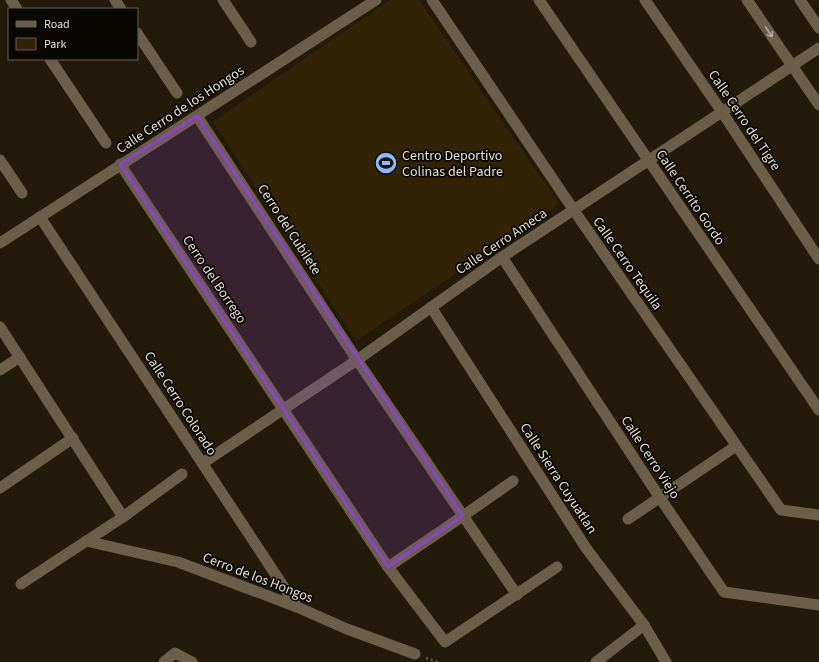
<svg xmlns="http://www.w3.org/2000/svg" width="819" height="662" font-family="'Source Sans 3',sans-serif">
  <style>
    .green { fill: #332306 }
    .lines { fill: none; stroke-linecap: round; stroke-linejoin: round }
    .path { stroke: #665d4e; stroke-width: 2.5; stroke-dasharray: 2 3; stroke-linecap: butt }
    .minor { stroke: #6b5f4c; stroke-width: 11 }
    .tertiary { stroke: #6b5f4c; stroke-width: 11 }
    .oneway { stroke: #b5ac9e }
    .marked { fill: #8b47c2; fill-opacity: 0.2; stroke: #8b47c2; stroke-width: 3; stroke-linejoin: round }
    .labels { text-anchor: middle; stroke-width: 3.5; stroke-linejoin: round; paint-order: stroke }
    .street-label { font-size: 14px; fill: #e6dfd4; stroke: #0a0602 }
    .poi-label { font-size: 14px; fill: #e6dfd4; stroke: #0a0602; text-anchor: start }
  </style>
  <rect width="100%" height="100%" fill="#241a0a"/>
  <path class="green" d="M390,0H419L559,204L356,341L213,122Z"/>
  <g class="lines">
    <path class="path" d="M426,658L438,662"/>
    <g class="minor">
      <path d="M11,0L17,9"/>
      <path d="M115,0L121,9"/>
      <path d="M223,0L251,42"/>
      <path d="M432,0L573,209L781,510L819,515"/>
      <path d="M539,0L819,410"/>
      <path d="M645,0L722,112L819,259"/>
      <path d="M137,33L177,93"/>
      <path d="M50,59L106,143"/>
      <path d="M197,116L357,360L517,595"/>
      <path d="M0,160L22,193"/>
      <path d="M120,164L388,567L445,642L557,567"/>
      <path d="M40,217L297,607"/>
      <path d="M0,243L376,0"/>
      <path d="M502,257L660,498L724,592L819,605"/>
      <path d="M431,307L586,548L644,625L666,662"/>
      <path d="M0,327L123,517"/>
      <path d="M0,370L20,357"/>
      <path d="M203,463L357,360L502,257L819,48"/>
      <path d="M0,488L73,438"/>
      <path d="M628,519L736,446"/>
      <path d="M86,541L178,562L297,607L347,629L415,654"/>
      <path d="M388,567L463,516L513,481"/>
      <path d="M21,584L123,517L182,474"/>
      <path d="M164,662L175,653L192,662"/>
      <path d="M596,662L644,625"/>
    </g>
    <g class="tertiary">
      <path d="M747,0L819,105"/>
      <path d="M800,0L819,28"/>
    </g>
  </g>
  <defs><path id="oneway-shaft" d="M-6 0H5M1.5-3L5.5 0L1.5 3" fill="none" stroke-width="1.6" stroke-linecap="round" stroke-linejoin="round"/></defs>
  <use class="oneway" href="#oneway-shaft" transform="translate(769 32) rotate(56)"/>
  <path class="marked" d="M197,116L463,516L388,567L120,164Z"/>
  <defs>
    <g id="stadium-disc" transform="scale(1.15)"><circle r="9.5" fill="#8bb9fc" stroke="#0a0602"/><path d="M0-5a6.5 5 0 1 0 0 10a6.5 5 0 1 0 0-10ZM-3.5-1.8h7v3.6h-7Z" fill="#111"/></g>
  </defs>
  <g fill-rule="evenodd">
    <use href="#stadium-disc" x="386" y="163"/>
  </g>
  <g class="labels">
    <g class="street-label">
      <text transform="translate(180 109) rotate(-33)" y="5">Calle Cerro de los Hongos</text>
      <text transform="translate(745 120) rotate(56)" y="5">Calle Cerro del Tigre</text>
      <text transform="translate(691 197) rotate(56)" y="5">Calle Cerrito Gordo</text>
      <text transform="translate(290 229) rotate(57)" y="5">Cerro del Cubilete</text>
      <text transform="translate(501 241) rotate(-34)" y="5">Calle Cerro Ameca</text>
      <text transform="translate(628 263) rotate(55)" y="5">Calle Cerro Tequila</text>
      <text transform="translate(215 279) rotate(56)" y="5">Cerro del Borrego</text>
      <text transform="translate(181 403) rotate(57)" y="5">Calle Cerro Colorado</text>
      <text transform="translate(651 457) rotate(57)" y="5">Calle Cerro Viejo</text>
      <text transform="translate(559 478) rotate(57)" y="5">Calle Sierra Cuyuatlan</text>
      <text transform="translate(258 577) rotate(21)" y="5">Cerro de los Hongos</text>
    </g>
    <g class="poi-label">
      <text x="402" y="160">Centro Deportivo<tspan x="402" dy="16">Colinas del Padre</tspan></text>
    </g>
  </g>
  <rect x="8" y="8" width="130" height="52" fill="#0a0602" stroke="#625d56"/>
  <rect x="16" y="21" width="20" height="6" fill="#6b5f4c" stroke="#625d56"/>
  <text x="44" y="28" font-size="12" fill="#e6dfd4">Road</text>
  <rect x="16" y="38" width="20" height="12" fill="#332306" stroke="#625d56"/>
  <text x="44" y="48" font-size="12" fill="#e6dfd4">Park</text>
</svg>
